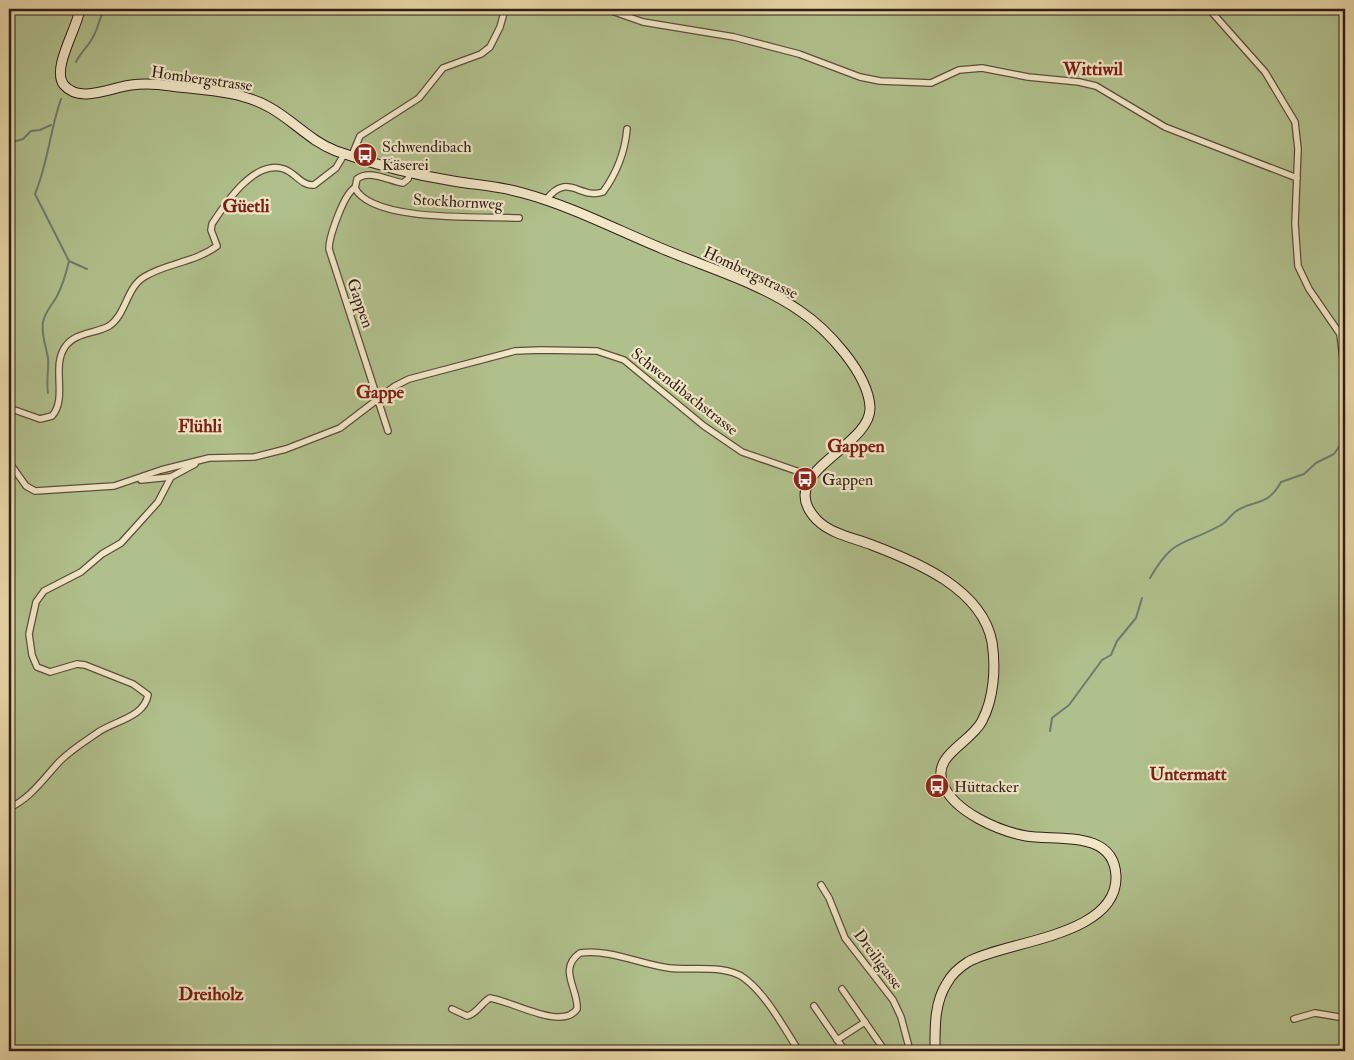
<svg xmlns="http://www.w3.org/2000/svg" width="1354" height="1060" font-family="'IM FELL Double Pica',serif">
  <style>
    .green { fill: #b0c08c; stroke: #6f7052 }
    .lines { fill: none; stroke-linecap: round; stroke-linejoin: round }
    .stream { stroke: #6d7c6e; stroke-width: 2 }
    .street-casing { stroke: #5d4d3d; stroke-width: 8 }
    .secondary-casing { stroke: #2e1f19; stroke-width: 11 }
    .street { stroke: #f1e6c6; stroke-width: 5.5 }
    .secondary { stroke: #f1e6c6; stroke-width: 9 }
    .labels { text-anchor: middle; stroke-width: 4.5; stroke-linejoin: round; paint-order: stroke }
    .street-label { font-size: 16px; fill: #2e1f19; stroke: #f1e6c6 }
    .poi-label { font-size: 16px; fill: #2e1f19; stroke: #f1e6c6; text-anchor: start }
    .neighbourhood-label { font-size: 18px; font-weight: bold; fill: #7a1f14; stroke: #f1e6c6 }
  </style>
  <rect width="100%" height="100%" fill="#e9d8a8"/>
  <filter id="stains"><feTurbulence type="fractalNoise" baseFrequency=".004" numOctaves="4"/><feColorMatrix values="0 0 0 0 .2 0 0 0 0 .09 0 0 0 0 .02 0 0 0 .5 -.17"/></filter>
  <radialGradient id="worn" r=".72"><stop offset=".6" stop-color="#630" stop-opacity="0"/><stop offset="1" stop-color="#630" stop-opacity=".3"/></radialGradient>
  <rect class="green" x="9" y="9" width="1336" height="1042"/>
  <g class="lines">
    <g class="stream">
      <path d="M870,13L874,9"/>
      <path d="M76,62C81,51 90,45 94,35C99,26 99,18 105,9"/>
      <path d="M9,143L23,139L31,131L40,130L51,125"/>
      <path d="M69,261L87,269"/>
      <path d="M48,393C46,381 49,369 48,358C46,346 41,335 43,322C45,312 51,306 56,298C62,287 66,274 69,261L35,194C48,163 50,130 61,99"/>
      <path d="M1150,578C1174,536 1184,546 1221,525C1227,522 1230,516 1235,512C1252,499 1267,508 1281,482L1304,474L1316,463L1334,454L1345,438"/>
      <path d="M1050,731L1052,718L1069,705L1102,660L1111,655L1117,641L1136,618L1142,598"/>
    </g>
    <g class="street-casing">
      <g id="street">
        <path d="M606,9L643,22L734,37L799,54L860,77L880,81L931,83L959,70L982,68L1028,77L1079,82L1096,86L1165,127L1297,178"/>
        <path d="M1209,9L1265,72L1295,122L1298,149L1295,224L1298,266L1309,289L1340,334L1345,375"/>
        <path d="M352,155L360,136L419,98L443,68L481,54L490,47L500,27L505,9"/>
        <path d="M410,172L408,179L403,183C389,181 370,169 357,179L355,188C372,223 485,216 519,218"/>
        <path d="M355,188C344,193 329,237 329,249L388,431"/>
        <path d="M546,200C568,171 579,200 603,192C616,174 625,151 627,129"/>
        <path d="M9,408L40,419L52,416C68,398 51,367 65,347C75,332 95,334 109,326C126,315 126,288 144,277C166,263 194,263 217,246L211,230L212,224C225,204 254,159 284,169C296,173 301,186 314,185L336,168L345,153"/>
        <path d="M1345,419V432"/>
        <path d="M9,462L26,486L35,491L114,486L161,470L209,458L254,457L286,449L340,428L395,386L409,379L515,351L541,350L597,351L624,360L704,426L742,452L811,476"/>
        <path d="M141,480L171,477"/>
        <path d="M9,808C31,798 43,779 60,761C71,750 84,742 97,733C113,721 144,718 148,695L133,684L85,665L77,664L50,672L37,667L32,655L29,634L36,602L44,591L81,572L102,554L121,543L158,502L171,477L195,464"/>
        <path d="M821,885L829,898L845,938L893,1000L901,1017L910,1051"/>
        <path d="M842,989L885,1051"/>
        <path d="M814,1006L845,1051"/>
        <path d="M452,1009L467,1016C477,1014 481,1003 490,998C512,1001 562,1031 577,1009C579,990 557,969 580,953C611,949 639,964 669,968C693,971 724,964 744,978C767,995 783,1027 799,1051"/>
        <path d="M1294,1019L1315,1013L1345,1018"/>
        <path d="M837,1040L865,1022"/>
      </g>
    </g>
    <g class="secondary-casing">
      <path id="secondary" d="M80,9C77,29 51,69 64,85C80,104 112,87 131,85C145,83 158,84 171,86C203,90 241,91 269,107C293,120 310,141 336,151C373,164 414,175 453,181C476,185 500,186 523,193C571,206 617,230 663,249C708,268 760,283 800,311C827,329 868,373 870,407C872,448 771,472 817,520C831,534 854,538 872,545C917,562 982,589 992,642C996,668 994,698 982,721C971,743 931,755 943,784C954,812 999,831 1026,836C1056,841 1114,829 1116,876C1118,937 1004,941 968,962C960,967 952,974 947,983C934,1003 935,1028 935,1051"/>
    </g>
    <use href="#street" class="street"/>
    <use href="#secondary" class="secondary"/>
  </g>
  <defs>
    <g id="bus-disc" transform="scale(1.25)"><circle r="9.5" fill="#8f2418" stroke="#f1e6c6"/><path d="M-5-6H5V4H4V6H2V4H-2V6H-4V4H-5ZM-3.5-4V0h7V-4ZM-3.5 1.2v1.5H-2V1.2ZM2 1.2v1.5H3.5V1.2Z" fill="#fff"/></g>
  </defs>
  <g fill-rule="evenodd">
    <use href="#bus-disc" x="365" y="155"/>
    <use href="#bus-disc" x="805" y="479"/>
    <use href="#bus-disc" x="937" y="786"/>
  </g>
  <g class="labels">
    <g class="street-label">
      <text transform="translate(202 78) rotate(8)" y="6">Hombergstrasse</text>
      <text transform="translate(458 201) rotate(3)" y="6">Stockhornweg</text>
      <text transform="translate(751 272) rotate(25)" y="6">Hombergstrasse</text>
      <text transform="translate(361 303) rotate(71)" y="6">Gappen</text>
      <text transform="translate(685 391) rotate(38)" y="6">Schwendibachstrasse</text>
      <text transform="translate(879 959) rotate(53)" y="6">Dreiligasse</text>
    </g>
    <g class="poi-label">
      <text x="382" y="152">Schwendibach<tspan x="382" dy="18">Käserei</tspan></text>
      <text x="822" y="485">Gappen</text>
      <text x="954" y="792">Hüttacker</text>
    </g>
    <g class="neighbourhood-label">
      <text x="1093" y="75">Wittiwil</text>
      <text x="246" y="212">Güetli</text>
      <text x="380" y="398">Gappe</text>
      <text x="200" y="432">Flühli</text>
      <text x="856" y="452">Gappen</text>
      <text x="1188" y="780">Untermatt</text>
      <text x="211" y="1000">Dreiholz</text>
    </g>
  </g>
  <rect width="1354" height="1060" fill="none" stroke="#e9d8a8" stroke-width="30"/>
  <rect x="10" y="10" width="1334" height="1040" fill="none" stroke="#2e1f19" stroke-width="2.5"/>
  <rect x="15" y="15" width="1324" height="1030" fill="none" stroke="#2e1f19"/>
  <rect width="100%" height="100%" filter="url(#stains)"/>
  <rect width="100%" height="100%" fill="url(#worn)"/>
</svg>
